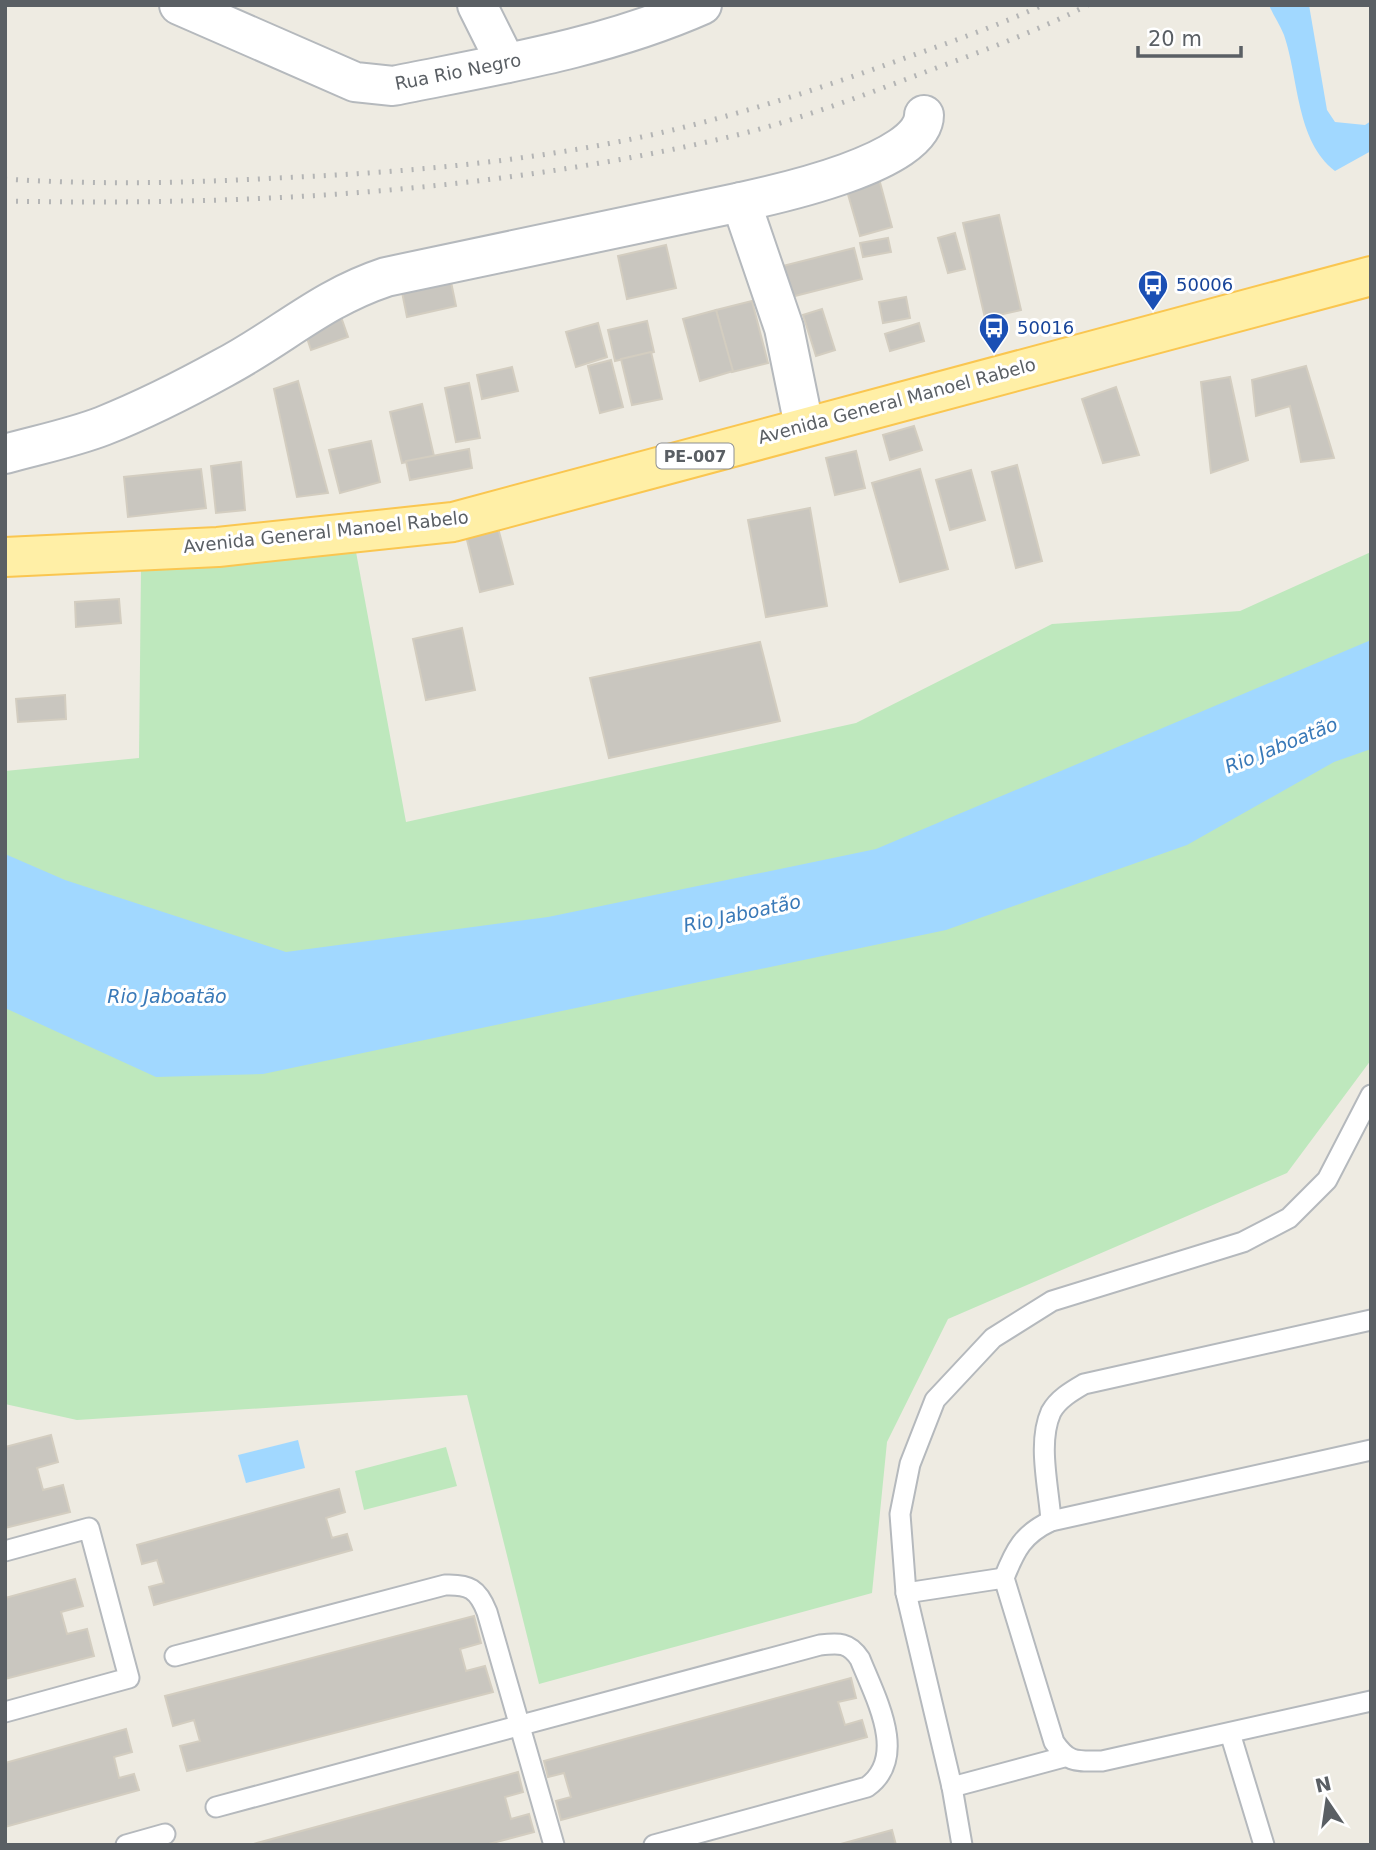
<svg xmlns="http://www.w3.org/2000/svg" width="1376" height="1850" font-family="'DejaVu Sans',sans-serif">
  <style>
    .green { fill: #bee8bd }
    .water { fill: #a1d8ff }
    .building { fill: #c9c6bf; stroke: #d3cdc0; stroke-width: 2 }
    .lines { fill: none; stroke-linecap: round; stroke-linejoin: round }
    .lane-casing { stroke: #b5b9bd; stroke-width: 23 }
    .street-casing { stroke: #b5b9bd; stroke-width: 42 }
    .primary-casing { stroke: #fac650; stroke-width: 42 }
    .lane { stroke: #fff; stroke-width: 19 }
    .street { stroke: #fff; stroke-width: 38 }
    .primary { stroke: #ffefa6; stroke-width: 38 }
    .rail { stroke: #b4b5b5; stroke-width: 5; stroke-dasharray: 2 9; stroke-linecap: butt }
    .labels { text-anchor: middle; stroke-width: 6; stroke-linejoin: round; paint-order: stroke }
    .shield { fill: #fff; stroke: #8c8f92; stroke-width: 2 }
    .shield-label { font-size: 16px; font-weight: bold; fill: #5a5f64 }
    .street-label { font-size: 18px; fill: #5a5f64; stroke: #fff }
    .transit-label { font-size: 18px; fill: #164399; stroke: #fff; text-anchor: start }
    .water-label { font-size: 19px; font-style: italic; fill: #3979b8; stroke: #fff }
  </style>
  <rect width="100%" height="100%" fill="#eeebe2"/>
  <g class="green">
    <path d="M356,552L406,822L856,723L1052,624L1240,611L1371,552V1060L1287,1173L948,1319L887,1442L872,1593L539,1684L467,1395L77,1420L5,1404V771L139,758L141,568Z"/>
    <path d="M446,1447L457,1486L364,1510L355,1471Z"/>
  </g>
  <g class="water">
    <path d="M1269,5H1309L1327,110L1335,122L1365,125L1371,121V151L1335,171C1296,141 1299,79 1284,35C1280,25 1273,15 1269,5Z"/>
    <path d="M1371,640V749L1334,762L1187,845L946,930L263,1074L156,1077L5,1008V854L65,880L286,952L548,917L876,849Z"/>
    <path d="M298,1440L305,1468L246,1483L238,1455Z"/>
  </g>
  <g class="building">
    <path d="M878,175L892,227L860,236L845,184Z"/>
    <path d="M999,215L1021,310L985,318L963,223Z"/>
    <path d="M955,233L965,269L948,273L938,238Z"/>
    <path d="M888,238L891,252L863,257L860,243Z"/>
    <path d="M666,245L676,288L627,299L618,256Z"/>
    <path d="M854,248L862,279L787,298L779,267Z"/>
    <path d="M451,282L456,306L407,317L402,292Z"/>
    <path d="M906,297L910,318L883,323L879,302Z"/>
    <path d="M752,301L768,363L732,372L716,310Z"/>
    <path d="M822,309L835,350L816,356L803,315Z"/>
    <path d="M716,310L733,371L700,381L683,319Z"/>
    <path d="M340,314L348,337L311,350L303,326Z"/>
    <path d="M647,321L654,352L615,361L608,330Z"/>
    <path d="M598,323L607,357L576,367L566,332Z"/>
    <path d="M919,323L924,341L890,351L885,334Z"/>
    <path d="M651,352L662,399L632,405L621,359Z"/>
    <path d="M611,360L623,407L600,413L588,366Z"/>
    <path d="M1306,366L1334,458L1301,462L1290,406L1256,416L1252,380Z"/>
    <path d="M512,367L518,391L482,399L477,375Z"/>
    <path d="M1230,377L1248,460L1211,473L1201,382Z"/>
    <path d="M298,381L328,493L297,497L274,389Z"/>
    <path d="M469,383L480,438L456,442L445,388Z"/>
    <path d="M1116,387L1139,455L1103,463L1082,399Z"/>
    <path d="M422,404L434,456L402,463L390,412Z"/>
    <path d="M914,426L922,450L890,460L883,435Z"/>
    <path d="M371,441L380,482L340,493L329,450Z"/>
    <path d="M469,449L472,468L410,480L406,461Z"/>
    <path d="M856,451L865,488L835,495L826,458Z"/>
    <path d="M241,462L245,510L216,513L211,466Z"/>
    <path d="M1017,465L1042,561L1016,568L992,472Z"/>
    <path d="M201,469L206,508L128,517L124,477Z"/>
    <path d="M920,469L948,569L900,582L872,483Z"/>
    <path d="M971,470L985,520L950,530L936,480Z"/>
    <path d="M810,508L827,606L766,617L748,520Z"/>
    <path d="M498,528L513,584L480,592L466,536Z"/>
    <path d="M119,599L121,623L76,627L75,602Z"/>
    <path d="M462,628L475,690L426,700L413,639Z"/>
    <path d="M760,642L780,721L609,758L590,678Z"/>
    <path d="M65,695L66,719L18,722L16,699Z"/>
    <path d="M51,1435L58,1462L37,1468L43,1490L63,1485L70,1512L5,1528V1447Z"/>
    <path d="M339,1489L345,1512L326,1518L332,1538L347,1534L352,1550L154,1605L149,1587L164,1583L157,1560L142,1564L137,1545Z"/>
    <path d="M75,1579L83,1606L61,1612L67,1634L87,1629L94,1656L5,1679V1598Z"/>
    <path d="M474,1616L481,1643L460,1649L466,1671L485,1666L493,1692L187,1771L180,1746L200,1741L194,1720L173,1726L165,1696Z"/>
    <path d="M851,1678L856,1698L838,1702L845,1725L862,1720L867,1737L561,1820L556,1801L571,1797L564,1773L548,1777L544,1761Z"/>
    <path d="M126,1729L132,1752L114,1757L119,1778L134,1774L139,1790L5,1827V1763Z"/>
    <path d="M518,1772L523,1792L505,1797L511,1819L529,1814L534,1832L485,1845H250Z"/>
    <path d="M892,1830L896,1845H837Z"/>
  </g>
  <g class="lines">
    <g class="lane-casing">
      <g id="lane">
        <path d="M1051,1521C1049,1488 1037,1443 1051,1412C1058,1399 1072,1391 1084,1384L1371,1320"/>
        <path d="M5,1551L89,1528L129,1678L5,1712"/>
        <path d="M1004,1578C1015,1550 1023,1534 1051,1521L1371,1450"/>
        <path d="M906,1593L1004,1578L1054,1742C1069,1764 1077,1761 1102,1761L1371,1701"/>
        <path d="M175,1656L445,1585C469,1584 478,1589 487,1612L554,1845"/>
        <path d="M1230,1733L1264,1845"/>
        <path d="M952,1787L1064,1757"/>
        <path d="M216,1807L820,1645C839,1643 849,1642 860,1659C875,1697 909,1757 867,1787L654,1845"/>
        <path d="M126,1845L165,1834"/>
        <path d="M962,1845L952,1787L906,1593L900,1514L910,1464L935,1400L993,1338L1052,1301L1243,1242L1289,1218L1327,1180L1371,1095"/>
      </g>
    </g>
    <g class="street-casing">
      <g id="street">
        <path d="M179,5L355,82L393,86C497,65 605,48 702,5"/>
        <path d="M477,5L506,63"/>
        <path d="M804,426L784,328L741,202C778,194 924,162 924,115"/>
        <path d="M5,454C37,445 72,438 103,426C143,410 185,389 223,368C282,337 320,299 386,277L741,202"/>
      </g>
    </g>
    <g class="primary-casing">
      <path id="primary" d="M5,557L218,547L453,522L1371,276"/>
    </g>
    <use href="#lane" class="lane"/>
    <use href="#street" class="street"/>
    <use href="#primary" class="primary"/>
    <g class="rail">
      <path d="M5,179C96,185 187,183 277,178C391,173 505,164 617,142C716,123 813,91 908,57C954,41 999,25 1043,5"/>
      <path d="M5,201C244,206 482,193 716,140C788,124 859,97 928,71C983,51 1037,31 1088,5"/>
    </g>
  </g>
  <defs>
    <g id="bus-pin" transform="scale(1.575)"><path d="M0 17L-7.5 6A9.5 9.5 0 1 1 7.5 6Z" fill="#1a4fb4" stroke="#fff"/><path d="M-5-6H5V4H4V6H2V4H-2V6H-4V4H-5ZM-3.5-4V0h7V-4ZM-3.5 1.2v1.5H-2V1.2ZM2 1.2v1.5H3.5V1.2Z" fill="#fff"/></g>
  </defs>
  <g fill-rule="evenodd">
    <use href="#bus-pin" x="1153" y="285"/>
    <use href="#bus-pin" x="994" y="328"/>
  </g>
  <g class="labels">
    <rect class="shield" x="656.5" y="443.5" width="77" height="25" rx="5"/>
    <g class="shield-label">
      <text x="695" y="462">PE-007</text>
    </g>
    <g class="street-label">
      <text transform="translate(458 72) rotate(-11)" y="6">Rua Rio Negro</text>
      <text transform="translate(897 401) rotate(-15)" y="6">Avenida General Manoel Rabelo</text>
      <text transform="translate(326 532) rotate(-6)" y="6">Avenida General Manoel Rabelo</text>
    </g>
    <g class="transit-label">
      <text x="1176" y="291">50006</text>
      <text x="1017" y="334">50016</text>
    </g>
    <g class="water-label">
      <text transform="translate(1281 745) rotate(-22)" y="7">Rio Jaboatão</text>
      <text transform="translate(742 913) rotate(-12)" y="7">Rio Jaboatão</text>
      <text x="167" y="1003">Rio Jaboatão</text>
    </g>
  </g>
  <rect width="1376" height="1850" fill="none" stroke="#5a5f64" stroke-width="14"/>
  <g transform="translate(1327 1801) rotate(347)" stroke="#ffffff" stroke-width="5" paint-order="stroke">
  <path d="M0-5L12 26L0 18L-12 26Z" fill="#5a5f64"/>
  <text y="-10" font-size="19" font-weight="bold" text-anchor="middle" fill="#5a5f64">N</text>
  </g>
  <path d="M1138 46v10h103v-10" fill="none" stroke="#5a5f64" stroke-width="3.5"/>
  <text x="1148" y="46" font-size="21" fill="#5a5f64" stroke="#ffffff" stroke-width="5" paint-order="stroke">20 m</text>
</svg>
